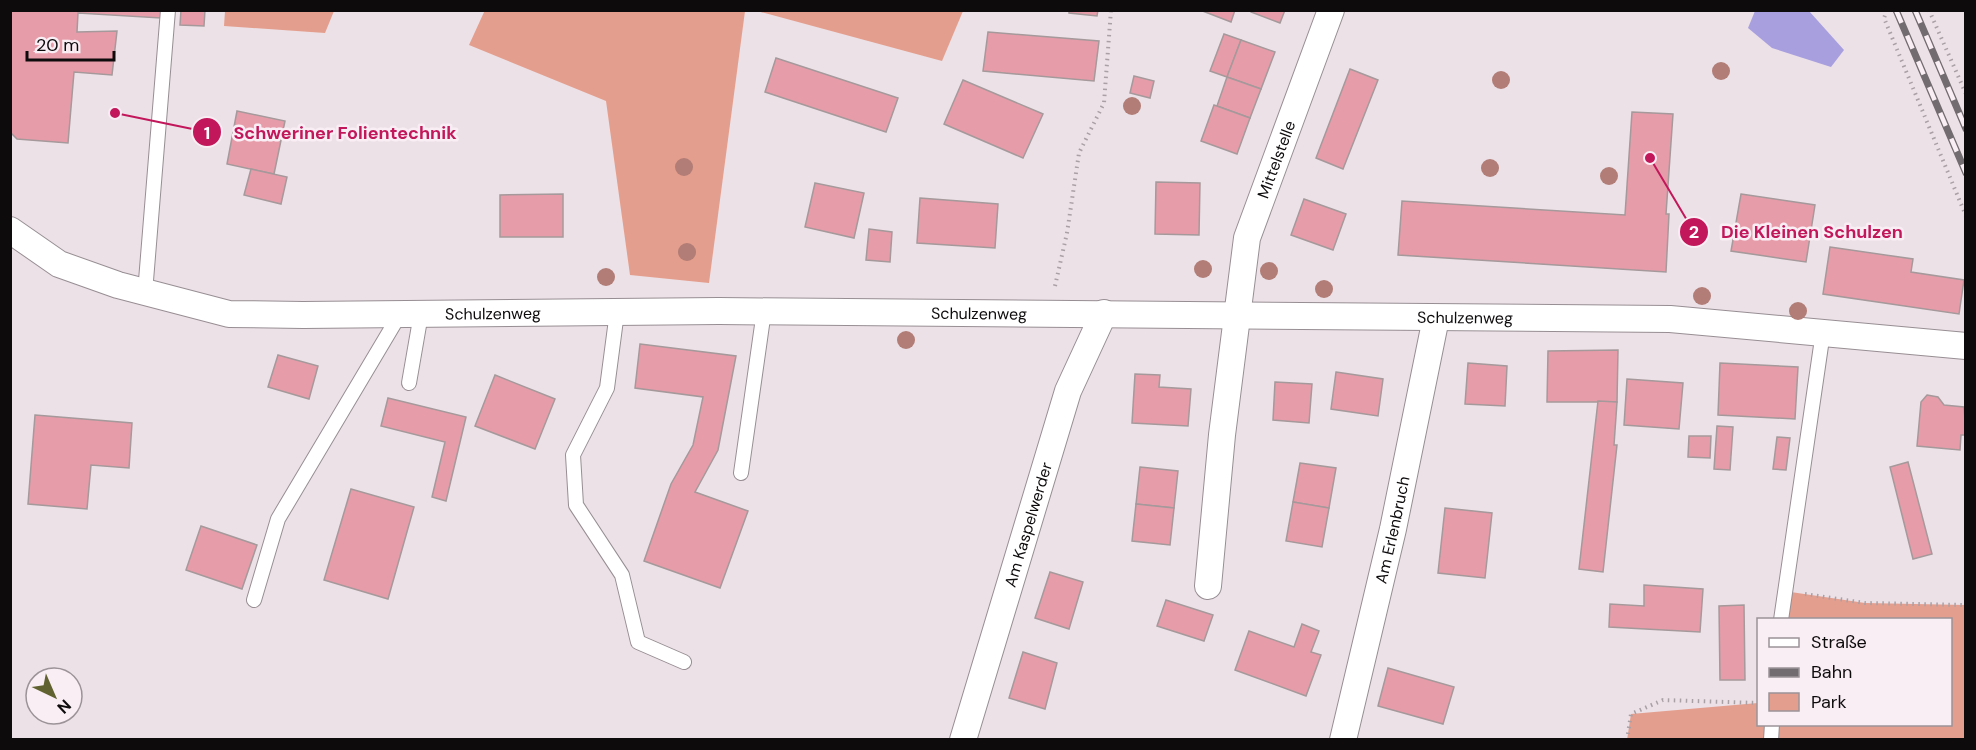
<svg xmlns="http://www.w3.org/2000/svg" width="1976" height="750" font-family="'DM Sans',sans-serif">
  <style>
    .green { fill: #e49e8d }
    .water { fill: #a89fdf }
    .building { fill: #e79ca9; stroke: #a5999b; stroke-width: 1.5 }
    .lines { fill: none; stroke-linecap: round; stroke-linejoin: round }
    .lane-casing { stroke: #978e93; stroke-width: 16 }
    .street-casing { stroke: #978e93; stroke-width: 28 }
    .path { stroke: #a9a0a5; stroke-width: 4; stroke-dasharray: 1.5 4.5; stroke-linecap: butt }
    .lane { stroke: #fff; stroke-width: 14 }
    .street { stroke: #fff; stroke-width: 26 }
    .rail-casing { stroke: #726c70; stroke-width: 7 }
    .rail { stroke: #f9eef4; stroke-width: 4.5; stroke-dasharray: 14; stroke-linecap: butt }
    .tree { fill: #b17d76 }
    .labels { text-anchor: middle; stroke-width: 5; stroke-linejoin: round; paint-order: stroke }
    .street-label { font-size: 16px; fill: #0e0b0d; stroke: #f9eef4 }
    .leader { fill: none; stroke: #c2185b; stroke-width: 2 }
    .callout-dot { fill: #c2185b; stroke: #f9eef4; stroke-width: 2 }
    .mark-label { font-size: 18px; text-anchor: middle; font-weight: bold; fill: #fff }
    .callout-label { font-size: 18px; text-anchor: middle; font-weight: bold; fill: #c2185b; stroke: #f9eef4; stroke-width: 5; stroke-linejoin: round; paint-order: stroke }
  </style>
  <rect width="100%" height="100%" fill="#ece1e7"/>
  <g class="green">
    <path d="M485,10L745,11L709,283L630,275L606,101L469,45Z"/>
    <path d="M225,11V10L334,11L325,33L224,26Z"/>
    <path d="M757,11L963,10V11L942,61Z"/>
    <path d="M1784,591L1865,603L1965,605V739L1627,740L1631,714L1758,703V724H1950V620L1781,619Z"/>
  </g>
  <path class="water" d="M1755,11H1809L1844,50L1831,67L1772,48L1748,28Z"/>
  <g class="building">
    <path d="M10,10H161V18L78,13L77,32L117,31L112,75L74,72L68,143L17,139L10,132Z"/>
    <path d="M181,10H205L204,26L180,25Z"/>
    <path d="M1069,10H1098L1097,16L1069,13Z"/>
    <path d="M1200,10H1235L1231,22Z"/>
    <path d="M1251,10H1285L1280,23L1251,12Z"/>
    <path d="M988,32L1099,41L1094,81L983,71Z"/>
    <path d="M1224,34L1241,40L1227,77L1210,71Z"/>
    <path d="M1241,40L1275,52L1261,89L1227,77Z"/>
    <path d="M776,58L898,98L886,132L765,92Z"/>
    <path d="M1350,69L1378,80L1343,169L1316,158Z"/>
    <path d="M1134,76L1154,81L1150,98L1130,93Z"/>
    <path d="M1227,77L1261,89L1250,118L1217,106Z"/>
    <path d="M963,80L1043,114L1023,158L944,124Z"/>
    <path d="M1214,105L1250,118L1237,154L1201,141Z"/>
    <path d="M237,111L285,121L274,174L227,164Z"/>
    <path d="M1632,112L1673,114L1666,214H1669L1666,272L1398,255L1402,201L1625,215Z"/>
    <path d="M251,169L287,177L281,204L244,195Z"/>
    <path d="M1156,182L1200,183L1199,235L1155,234Z"/>
    <path d="M815,183L864,193L854,238L805,227Z"/>
    <path d="M563,194V237H500V195Z"/>
    <path d="M1741,194L1815,205L1806,262L1731,251Z"/>
    <path d="M920,198L998,204L995,248L917,243Z"/>
    <path d="M1304,199L1346,214L1333,250L1291,235Z"/>
    <path d="M869,229L892,232L890,262L866,260Z"/>
    <path d="M1830,247L1913,259L1911,272L1964,280L1959,314L1823,294Z"/>
    <path d="M640,344L736,356L718,450L695,492L748,511L720,588L644,561L671,484L693,445L703,397L635,388Z"/>
    <path d="M1618,350L1617,402H1547L1548,351Z"/>
    <path d="M278,355L318,366L309,399L268,387Z"/>
    <path d="M1468,363L1507,366L1505,406L1465,404Z"/>
    <path d="M1720,363L1798,367L1795,419L1718,415Z"/>
    <path d="M1336,372L1383,379L1378,416L1331,409Z"/>
    <path d="M1135,374L1160,375L1159,387L1191,389L1188,426L1132,423Z"/>
    <path d="M495,375L555,399L535,449L475,426Z"/>
    <path d="M1627,379L1683,383L1679,429L1624,425Z"/>
    <path d="M1275,382L1312,384L1309,423L1273,420Z"/>
    <path d="M1927,395L1938,397L1944,405L1964,407L1966,435H1961L1960,450L1917,446L1921,402Z"/>
    <path d="M388,398L466,417L446,501L432,497L445,442L381,426Z"/>
    <path d="M1598,401L1617,402L1614,445H1617L1603,572L1579,569Z"/>
    <path d="M35,415L132,423L129,468L91,465L87,509L28,504Z"/>
    <path d="M1717,426L1733,427L1730,470L1714,469Z"/>
    <path d="M1689,436H1711L1710,458L1688,457Z"/>
    <path d="M1777,437L1790,438L1786,470L1773,469Z"/>
    <path d="M1908,462L1932,554L1913,559L1890,467Z"/>
    <path d="M1300,463L1336,468L1329,508L1293,502Z"/>
    <path d="M1140,467L1178,471L1174,508L1136,504Z"/>
    <path d="M351,489L414,507L388,599L324,580Z"/>
    <path d="M1293,502L1329,508L1322,547L1286,541Z"/>
    <path d="M1136,504L1174,508L1170,545L1132,541Z"/>
    <path d="M1445,508L1492,513L1485,578L1438,573Z"/>
    <path d="M201,526L257,545L242,589L186,570Z"/>
    <path d="M1050,572L1083,582L1069,629L1035,618Z"/>
    <path d="M1644,585L1703,589L1700,632L1609,627L1610,604L1644,606Z"/>
    <path d="M1166,600L1213,615L1204,641L1157,626Z"/>
    <path d="M1744,605L1745,680H1720L1719,606Z"/>
    <path d="M1302,624L1319,631L1311,652L1321,655L1306,696L1235,670L1249,631L1294,647Z"/>
    <path d="M1023,652L1057,663L1045,709L1009,698Z"/>
    <path d="M1388,668L1454,687L1443,724L1378,706Z"/>
  </g>
  <g class="lines">
    <g class="lane-casing">
      <g id="lane">
        <path d="M145,293L168,10"/>
        <path d="M617,312L607,388L573,455L576,505L622,575L638,642L684,662"/>
        <path d="M409,383L421,314"/>
        <path d="M741,473L764,311"/>
        <path d="M254,600L278,519L400,314"/>
        <path d="M1781,620L1823,332"/>
        <path d="M1771,740L1772,724"/>
      </g>
    </g>
    <g class="street-casing">
      <g id="street">
        <path id="s1" d="M10,230L59,264L118,285L229,314L303,315L719,311L1670,319L1966,346"/>
        <path id="s2" d="M1208,586L1222,435L1247,238L1331,10"/>
        <path id="s3" d="M963,740L1068,391L1104,313"/>
        <path id="s4" d="M1343,740L1393,529L1436,318"/>
      </g>
    </g>
    <g class="path">
      <path d="M1887,10L1884,18L1966,216"/>
      <path d="M1929,10L1966,94"/>
      <path d="M1055,286L1067,233L1079,153L1104,103L1111,10"/>
      <path d="M1805,594L1865,603L1966,605"/>
      <path d="M1627,740L1631,714L1663,700L1758,703"/>
    </g>
    <use href="#lane" class="lane"/>
    <use href="#street" class="street"/>
    <g class="rail-casing">
      <g id="rail">
        <path d="M1896,10L1966,173"/>
        <path d="M1915,10L1966,129"/>
      </g>
    </g>
    <use href="#rail" class="rail"/>
  </g>
  <g class="tree">
    <circle cx="1721" cy="71" r="9"/>
    <circle cx="1501" cy="80" r="9"/>
    <circle cx="1132" cy="106" r="9"/>
    <circle cx="684" cy="167" r="9"/>
    <circle cx="1490" cy="168" r="9"/>
    <circle cx="1609" cy="176" r="9"/>
    <circle cx="687" cy="252" r="9"/>
    <circle cx="1203" cy="269" r="9"/>
    <circle cx="1269" cy="271" r="9"/>
    <circle cx="606" cy="277" r="9"/>
    <circle cx="1324" cy="289" r="9"/>
    <circle cx="1702" cy="296" r="9"/>
    <circle cx="1798" cy="311" r="9"/>
    <circle cx="906" cy="340" r="9"/>
  </g>
  <g class="labels">
    <g class="street-label">
      <text dy="6" stroke="none"><textPath href="#s2" startOffset="434">Mittelstelle</textPath></text>
      <text dy="6" stroke="none"><textPath href="#s1" startOffset="987">Schulzenweg</textPath></text>
      <text dy="6" stroke="none"><textPath href="#s1" startOffset="501">Schulzenweg</textPath></text>
      <text dy="6" stroke="none"><textPath href="#s1" startOffset="1473">Schulzenweg</textPath></text>
      <text dy="6" stroke="none"><textPath href="#s3" startOffset="225">Am Kaspelwerder</textPath></text>
      <text dy="6" stroke="none"><textPath href="#s4" startOffset="216">Am Erlenbruch</textPath></text>
    </g>
  </g>
  <path class="leader" d="M115 113L207 132M1650 158L1694 232"/>
  <g class="callout-dot">
    <circle cx="115" cy="113" r="6"/>
    <circle cx="1650" cy="158" r="6"/>
    <circle cx="207" cy="132" r="15"/>
    <circle cx="1694" cy="232" r="15"/>
  </g>
  <g class="mark-label">
    <text x="207" y="139">1</text>
    <text x="1694" y="238">2</text>
  </g>
  <g class="callout-label">
    <text x="345" y="139">Schweriner Folientechnik</text>
    <text x="1812" y="238">Die Kleinen Schulzen</text>
  </g>
  <rect width="1976" height="750" fill="none" stroke="#0e0b0d" stroke-width="24"/>
  <rect x="1757" y="618" width="195" height="108" fill="#f9eef4" stroke="#9b9398" stroke-width="1.5"/>
  <rect x="1769" y="638" width="30" height="9" fill="#ffffff" stroke="#9b9398" stroke-width="1.5"/>
  <text x="1811" y="648" font-size="18" fill="#0e0b0d">Straße</text>
  <rect x="1769" y="668" width="30" height="9" fill="#726c70" stroke="#9b9398" stroke-width="1.5"/>
  <text x="1811" y="678" font-size="18" fill="#0e0b0d">Bahn</text>
  <rect x="1769" y="693" width="30" height="18" fill="#e49e8d" stroke="#9b9398" stroke-width="1.5"/>
  <text x="1811" y="708" font-size="18" fill="#0e0b0d">Park</text>
  <g transform="translate(54 696) rotate(136)"><circle r="28" fill="#f9eef4" stroke="#9b9398" stroke-width="1.5"/>
  <path d="M0-4.5L10 22L0 15L-10 22Z" fill="#606330"/>
  <text y="-9" font-size="16" font-weight="bold" text-anchor="middle" fill="#0e0b0d">N</text>
  </g>
  <path d="M27 51v9h87v-9" fill="none" stroke="#0e0b0d" stroke-width="3"/>
  <text x="36" y="51" font-size="18" fill="#0e0b0d" stroke="#f9eef4" stroke-width="4.5" paint-order="stroke">20 m</text>
</svg>
